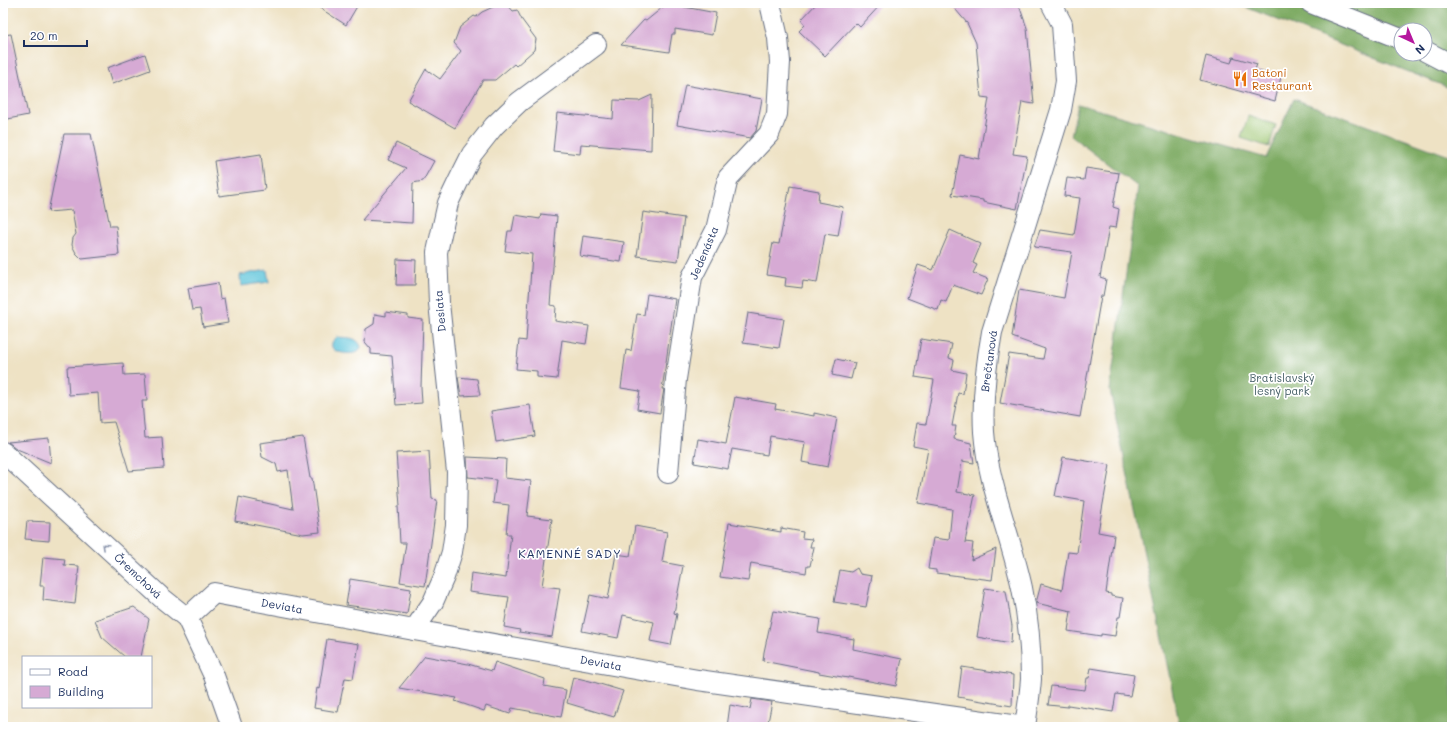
<svg xmlns="http://www.w3.org/2000/svg" width="1455" height="730" font-family="Mali,sans-serif">
  <style>
    .green { fill: #9ec672; stroke: #5c7a68 }
    .forest { fill: #7eab64; stroke: #4c6d61; fill-rule: evenodd }
    .water { fill: #5dc4da; stroke: #3c7a9c }
    .building { fill: #d6aad4 }
    .lines { fill: none; stroke-linecap: round; stroke-linejoin: round }
    .minor-casing { stroke: #656e82; stroke-width: 22 }
    .minor { stroke: #fff; stroke-width: 20 }
    .oneway { stroke: #8d97ae }
    .labels { text-anchor: middle; stroke-width: 3.5; stroke-linejoin: round; paint-order: stroke }
    .food-label { font-size: 11px; fill: #c56008; stroke: #fff; text-anchor: start }
    .street-label { font-size: 11px; fill: #1b2f5e; stroke: #fff }
    .park-label { font-size: 11px; fill: #425c64; stroke: #fff }
    .neighbourhood-label { font-size: 12px; letter-spacing: 1px; fill: #1b2f5e; stroke: #fff }
  </style>
  <rect width="100%" height="100%" fill="#fff"/>
  <filter id="ink" filterUnits="userSpaceOnUse"><feTurbulence type="fractalNoise" baseFrequency=".025" numOctaves="2"/><feDisplacementMap in="SourceGraphic" scale="8" xChannelSelector="R" yChannelSelector="G"/><feConvolveMatrix kernelMatrix="1 2 1 2 8 2 1 2 1" color-interpolation-filters="sRGB"/></filter>
  <filter id="wash" filterUnits="userSpaceOnUse"><feTurbulence type="fractalNoise" baseFrequency=".012" numOctaves="4" result="noise"/><feDisplacementMap in="SourceGraphic" scale="16" xChannelSelector="R" yChannelSelector="G"/><feGaussianBlur stdDeviation="0.9" result="paint"/><feColorMatrix in="noise" values="0 0 0 0 0 0 0 0 0 0 0 0 0 0 0 0 0 1.4 0 .05"/><feComposite in="paint" operator="in"/></filter>
  <g filter="url(#wash)">
    <rect width="100%" height="100%" fill="#eee2c4"/>
    <path class="green" d="M1248,116L1276,125L1269,147L1241,138Z"/>
    <g class="forest">
      <path d="M1235,3H1452V89ZM1401,30H1425V54H1401Z"/>
      <path d="M1294,99L1452,157V727H1180L1110,390L1138,187L1071,136L1078,104L1266,158Z"/>
    </g>
    <g class="water">
      <path d="M267,270L269,282L241,286L240,275Z"/>
      <path d="M337,337C346,338 358,336 361,347L358,352C349,356 320,352 337,337Z"/>
    </g>
    <g id="blocks">
      <g class="building">
        <path d="M312,3H359L346,25Z"/>
        <path d="M502,3H506L513,11L517,10L522,20L536,39L534,50L516,66L514,64L495,80H483L455,128L408,101L426,69L440,79L461,51L454,43L460,27L474,16L476,17L482,12Z"/>
        <path d="M668,3H680L679,6L716,13L712,35L675,29V34H672L669,52L621,45L644,20L646,21Z"/>
        <path d="M817,3H882L860,27L856,23L825,56L799,31L805,25L801,20Z"/>
        <path d="M950,3H1017L1020,8L1027,28L1034,104L1022,102L1013,154L1027,156L1017,209L983,202V200L952,195L960,155L979,159L989,98L981,97L976,43L967,23Z"/>
        <path d="M11,34L28,115L3,120V35Z"/>
        <path d="M145,54L150,70L112,84L107,68Z"/>
        <path d="M1206,56L1231,63L1233,57L1257,64L1255,70L1281,77L1275,101L1200,80Z"/>
        <path d="M685,85L762,99L756,131L750,138L677,125Z"/>
        <path d="M652,95L651,150L581,144L580,154L553,151L557,113L613,119L614,100L639,101Z"/>
        <path d="M64,134H91L110,226H116L119,255L82,259L76,253L72,245L73,238L76,234L72,210L48,212Z"/>
        <path d="M396,143L434,161L423,181L413,183L412,223L362,220L406,168L388,160Z"/>
        <path d="M261,154L265,190L219,196L214,161Z"/>
        <path d="M1086,168L1119,173L1113,207L1119,209L1116,228L1109,227L1100,277L1106,279L1103,296H1101L1080,417L1000,403L1009,354L1043,359L1045,349L1012,337L1019,290L1064,298L1072,252L1034,247L1040,230L1074,235L1080,198L1064,196L1067,178L1084,180Z"/>
        <path d="M790,186L819,191L818,202L843,207L838,236L825,234L817,283L803,281L802,288L785,286L786,278L767,275L773,243L779,244Z"/>
        <path d="M643,212L684,218L678,261L637,256Z"/>
        <path d="M541,214L557,216L550,305L556,306L555,321L589,326L586,344L562,340L557,379L537,377V371L516,369L519,340L526,341L532,254L505,251L508,231H512L515,215L540,219Z"/>
        <path d="M950,230L981,244L973,263L977,265L973,273L988,279L981,295L953,285L946,302L941,300L938,310L907,298L918,265L933,270Z"/>
        <path d="M583,236L624,242L621,262L580,256Z"/>
        <path d="M397,259L416,260L415,285H396Z"/>
        <path d="M218,283L220,299L224,298L228,323L203,327L200,309L192,310L188,288Z"/>
        <path d="M647,294L675,299L664,376L662,389H664L660,413L637,409L640,391L621,388L626,350L631,351L637,314L644,315Z"/>
        <path d="M386,312L408,315V318L423,320L421,387L422,403L396,405L392,356L371,354V349L365,342L366,329L374,324L375,314L386,316Z"/>
        <path d="M748,313L784,319L779,348L743,343Z"/>
        <path d="M921,339L952,344L949,358L954,360L952,370L966,373L963,394L958,393L952,426H956L954,439L971,443L974,463L962,461L957,492L975,495L965,542L973,543L971,560L996,549L992,580L936,573V570L928,569L933,538L949,540L952,509L918,503L928,449L913,446L917,423L926,424L934,380L915,377Z"/>
        <path d="M836,359L855,363L851,379L832,375Z"/>
        <path d="M123,363L124,375L145,374L147,401H142L145,438L162,437L164,468L129,471L114,422L100,423L98,393L69,395L67,367Z"/>
        <path d="M458,377L477,379L480,395L461,396Z"/>
        <path d="M735,397L776,404L775,409L814,416V413L837,418L828,467L802,462L805,442L770,436L767,455L732,449L728,469L694,463L698,439L726,444Z"/>
        <path d="M530,405L535,436L496,442L491,411Z"/>
        <path d="M303,437L310,478H312L320,532L303,534L235,521L239,497L293,509L288,470L278,472L276,464L262,457L260,443Z"/>
        <path d="M49,438L51,463L17,449L8,442Z"/>
        <path d="M429,451L432,499L437,500L425,586L400,582L406,543H400L398,506H400L396,453Z"/>
        <path d="M467,457L506,459L505,478L531,481L527,516L552,519L542,586L560,588L552,637L519,632L520,630L504,627L509,597L469,592L471,573L506,578L511,534H506L509,505L493,503L496,480L468,477Z"/>
        <path d="M1063,457L1110,465L1098,532L1114,535L1106,593L1111,594V596L1123,598L1120,617H1118L1115,636L1101,634V636L1068,631L1071,611L1036,603L1041,584L1062,590L1068,552L1077,553L1084,501L1055,496Z"/>
        <path d="M27,521L50,522L49,541L25,539Z"/>
        <path d="M729,523L781,532V528L803,532L802,538L812,539L810,547H814L810,566H807L806,573L751,563L748,581L720,577Z"/>
        <path d="M635,526L667,532L662,562L683,566L674,613L677,614L671,645L650,641L654,622L623,615L618,638L582,631L590,595L608,599L616,554L630,556Z"/>
        <path d="M43,557L65,559L64,565L79,566L75,604L43,600L44,586H40Z"/>
        <path d="M857,568L860,574L872,576L866,607L834,602L840,570L851,572Z"/>
        <path d="M350,579L411,589L407,614L346,605Z"/>
        <path d="M985,588L1006,591L1012,626L1011,643L977,637Z"/>
        <path d="M134,607L149,619L141,657H125L102,637L95,620Z"/>
        <path d="M773,611L820,619L818,633L854,639L853,649L902,659L896,686L848,677V678L819,673V672L763,661L764,652Z"/>
        <path d="M327,639L359,644L353,679L345,678L338,712L314,708L317,688L319,689Z"/>
        <path d="M425,656L468,664L492,671L495,662L545,679L544,686L566,690L561,717L512,708L510,714L486,706L484,711L455,701L457,698L399,688Z"/>
        <path d="M962,667L1013,675L1012,706L958,697Z"/>
        <path d="M1091,668L1134,675L1130,696L1116,694L1113,712L1068,705V707L1048,705L1051,686L1085,690L1087,678H1089Z"/>
        <path d="M573,677L590,681L623,691L614,717L567,703Z"/>
        <path d="M752,699L772,702L767,727H727L730,705L750,709Z"/>
      </g>
    </g>
  </g>
  <g filter="url(#ink)">
    <use href="#blocks" fill-opacity="0" stroke="#656e82" stroke-width="1"/>
    <g class="lines">
      <g class="minor-casing">
        <g id="minor">
          <path d="M1311,3L1401,39"/>
          <path d="M1425,51L1452,65"/>
          <path d="M3,452L162,598L187,618L214,676L232,727"/>
          <path d="M668,473L676,379L692,277L716,230L728,178L769,134L777,114L780,62L778,38L770,3"/>
          <path d="M187,618L214,593L414,630L698,680L1025,727"/>
          <path d="M414,630L433,602L444,577L452,552L456,525L457,472L439,303L437,252L448,203L459,180L472,154L494,126L519,102L596,45"/>
          <path d="M1025,727C1027,711 1030,695 1031,679C1031,649 1028,617 1022,588C1011,536 988,485 984,432C982,398 986,365 992,332L1061,110L1066,81L1062,24L1051,3"/>
        </g>
      </g>
      <use href="#minor" class="minor"/>
    </g>
    <defs><path id="oneway-chevron" d="M-2-3.5L2.5 0L-2 3.5" fill="none" stroke-width="1.6" stroke-linecap="round" stroke-linejoin="round"/></defs>
    <use class="oneway" href="#oneway-chevron" transform="translate(105 546) rotate(-137)"/>
  </g>
  <defs>
    <g id="restaurant-bare" transform="scale(1.2)"><path d="M-5-6h1v4h1v-4h1v4h1v-4h1v5L-1.5 .5V6h-2V.5L-5-1ZM5-6V6H3V1.5H1.5Q1.5-4 5-6Z" fill="#e8710a" stroke="#fff" stroke-width="2.5" paint-order="stroke"/></g>
  </defs>
  <g fill-rule="evenodd">
    <use href="#restaurant-bare" x="1240" y="79"/>
  </g>
  <g class="labels">
    <g class="food-label">
      <text x="1252" y="77">Batoni<tspan x="1252" dy="13">Restaurant</tspan></text>
    </g>
    <g class="street-label">
      <text transform="translate(704 253) rotate(-67)" y="4">Jedenásta</text>
      <text transform="translate(440 311) rotate(-95)" y="4">Desiata</text>
      <text transform="translate(989 361) rotate(-82)" y="4">Brečtanová</text>
      <text transform="translate(138 576) rotate(43)" y="4">Čremchová</text>
      <text transform="translate(282 606) rotate(10)" y="4">Deviata</text>
      <text transform="translate(601 663) rotate(10)" y="4">Deviata</text>
    </g>
    <g class="park-label">
      <text x="1282" y="382">Bratislavský<tspan x="1282" dy="13">lesný park</tspan></text>
    </g>
    <g class="neighbourhood-label">
      <text x="570" y="558">KAMENNÉ SADY</text>
    </g>
  </g>
  <rect width="1455" height="730" fill="none" stroke="#fff" stroke-width="16"/>
  <rect x="22" y="656" width="130" height="52" fill="#ffffff" stroke="#a4acbf"/>
  <rect x="30" y="669" width="20" height="6" fill="#ffffff" stroke="#a4acbf"/>
  <text x="58" y="676" font-size="12" fill="#1b2f5e">Road</text>
  <rect x="30" y="686" width="20" height="12" fill="#d6aad4" stroke="#a4acbf"/>
  <text x="58" y="696" font-size="12" fill="#1b2f5e">Building</text>
  <g transform="translate(1413 42) rotate(136)"><circle r="19" fill="#ffffff" stroke="#a4acbf"/>
  <path d="M0-3L7 15L0 10L-7 15Z" fill="#b5179e"/>
  <text y="-6" font-size="11" font-weight="bold" text-anchor="middle" fill="#1b2f5e">N</text>
  </g>
  <path d="M24 40v6h63v-6" fill="none" stroke="#1b2f5e" stroke-width="2"/>
  <text x="30" y="40" font-size="12" fill="#1b2f5e" stroke="#ffffff" stroke-width="3" paint-order="stroke">20 m</text>
</svg>
